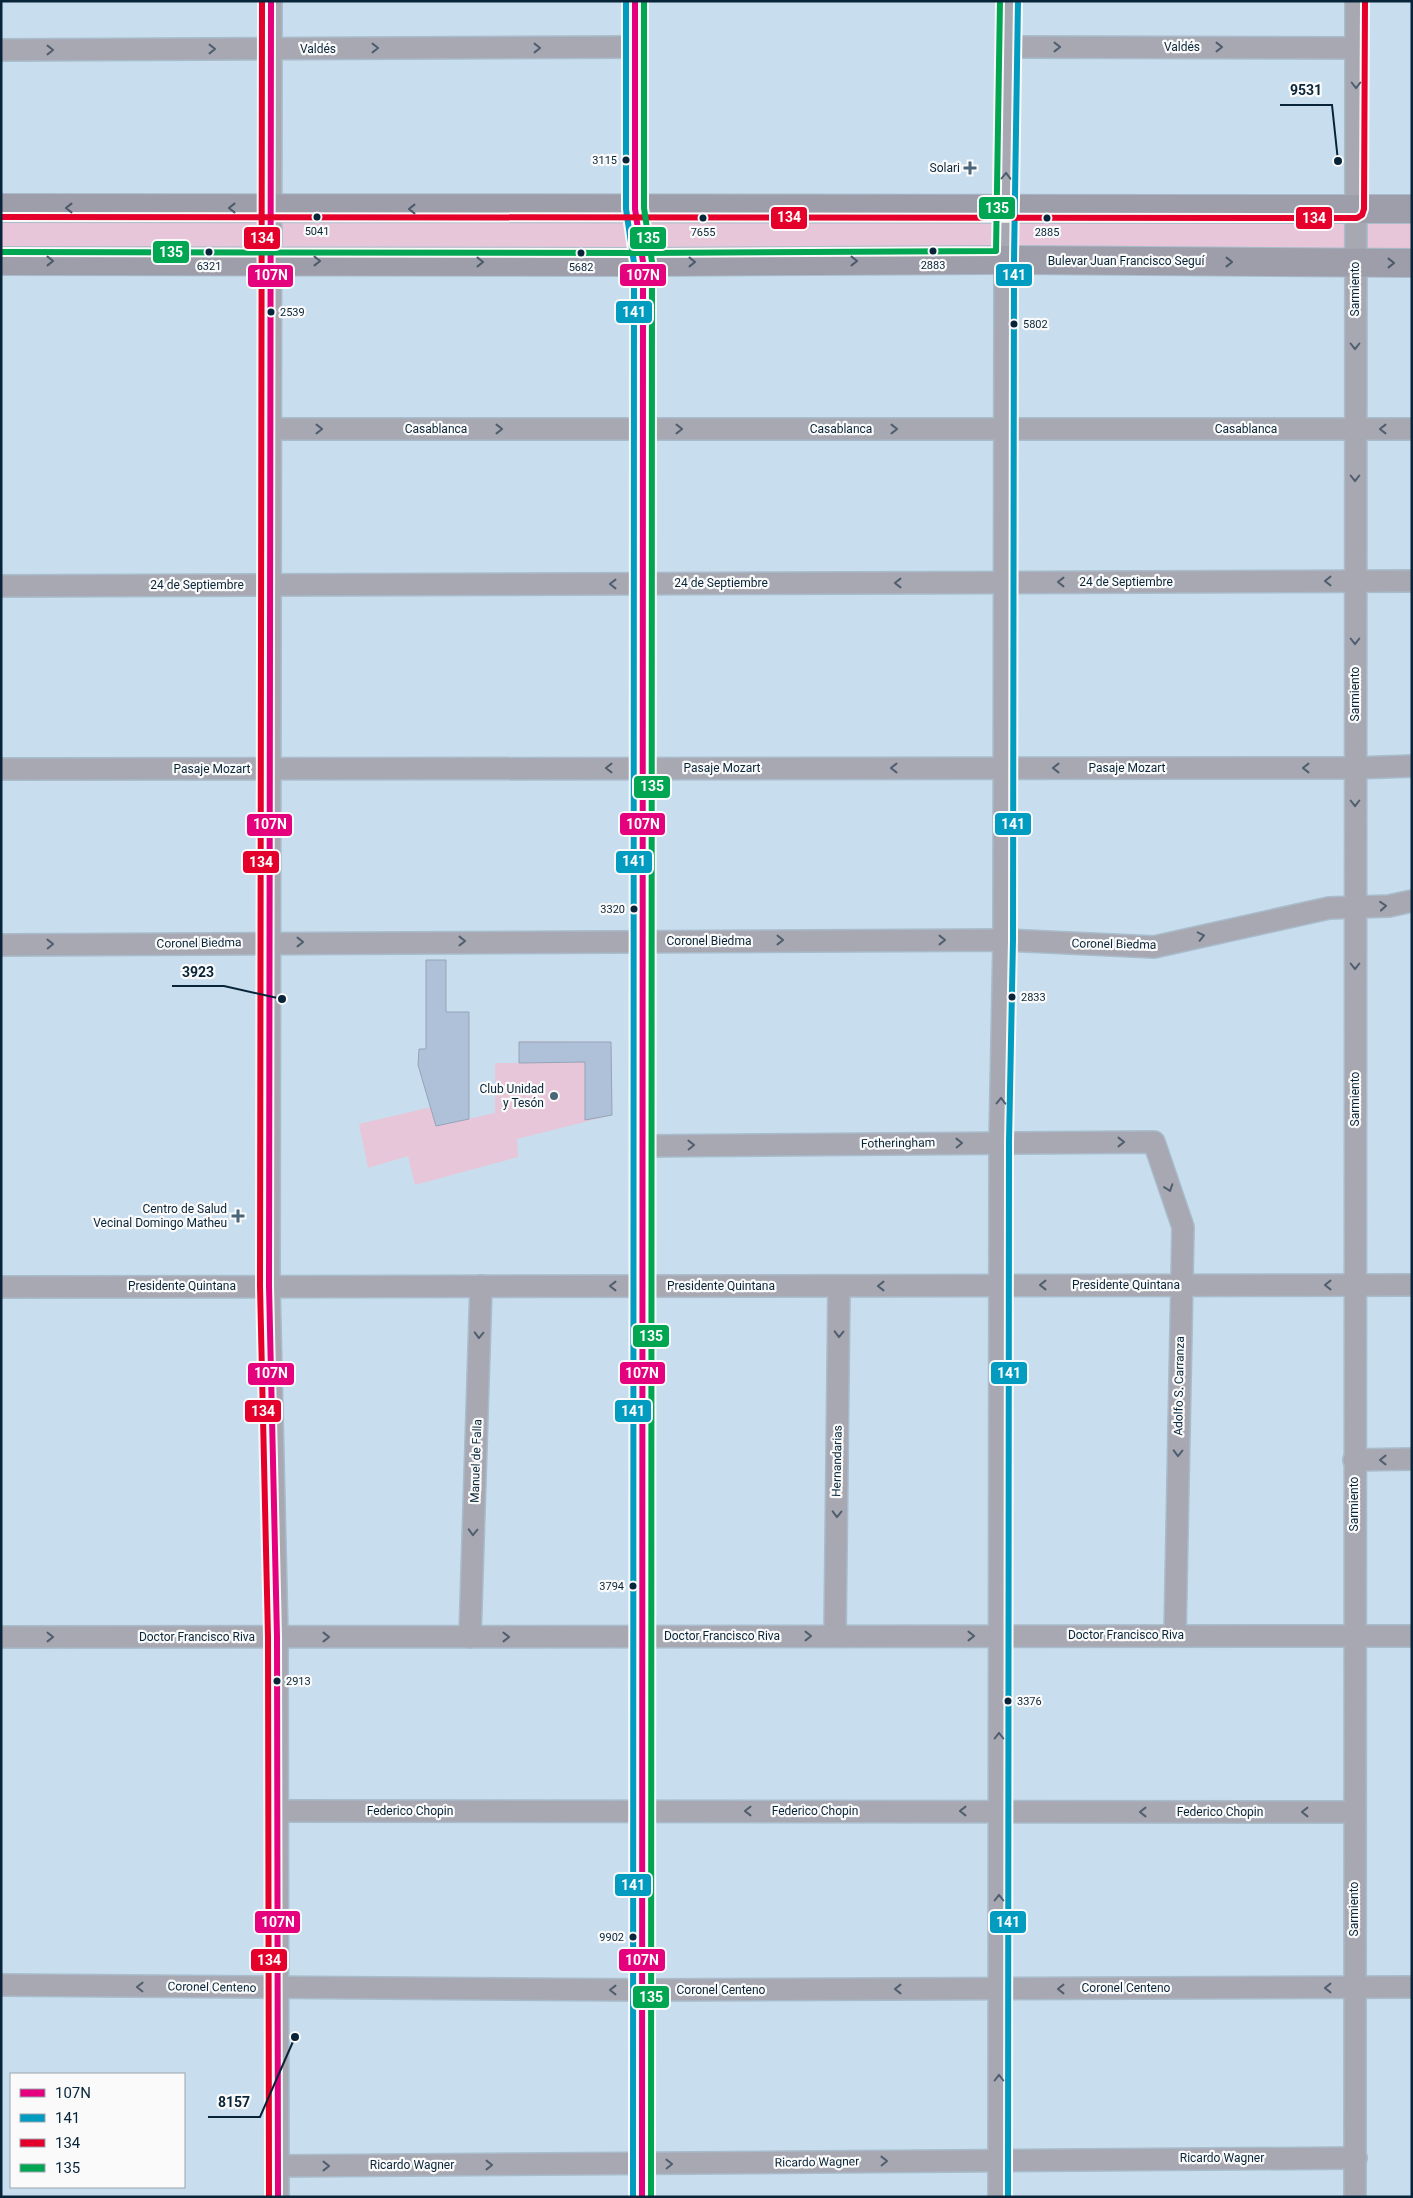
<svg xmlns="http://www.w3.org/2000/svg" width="1413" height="2198" font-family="Roboto,sans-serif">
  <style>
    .green { fill: #e6c6d8 }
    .building { fill: #afc1d9; stroke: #95a4b7 }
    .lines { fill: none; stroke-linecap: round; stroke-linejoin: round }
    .street-casing { stroke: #a9bccb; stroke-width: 24 }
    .secondary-casing { stroke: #a9bccb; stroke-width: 30 }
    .street { stroke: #a8a8b3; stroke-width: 21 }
    .secondary { stroke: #9e9daa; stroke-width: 28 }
    .bus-1-casing { stroke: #fafafa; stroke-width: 10 }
    .bus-2-casing { stroke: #fafafa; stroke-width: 10 }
    .bus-3-casing { stroke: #fafafa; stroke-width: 10 }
    .bus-4-casing { stroke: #fafafa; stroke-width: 10 }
    .bus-1 { stroke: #e5007d; stroke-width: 6 }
    .bus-2 { stroke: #019cbf; stroke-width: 6 }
    .bus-3 { stroke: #e4002b; stroke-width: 6 }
    .bus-4 { stroke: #00a651; stroke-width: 6 }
    .oneway { stroke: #505f6f }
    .oneway2 { stroke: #4c5a6b }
    .bus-dot { fill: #082438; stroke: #fafafa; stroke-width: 2 }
    .poi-dot { fill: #4b6578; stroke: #fafafa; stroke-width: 2 }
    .labels { text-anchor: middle; stroke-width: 4.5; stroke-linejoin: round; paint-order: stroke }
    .bus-label { font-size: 11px; fill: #082438; stroke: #fafafa }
    .street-label { font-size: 12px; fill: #082438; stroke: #fafafa }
    .poi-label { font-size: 12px; fill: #082438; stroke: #fafafa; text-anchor: end }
    .leader { fill: none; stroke: #082438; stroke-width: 2 }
    .callout-dot { fill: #082438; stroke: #fafafa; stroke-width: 2 }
    .callout-label { font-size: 14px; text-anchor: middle; font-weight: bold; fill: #082438; stroke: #fafafa; stroke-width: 4.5; stroke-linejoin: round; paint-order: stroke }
    .line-badge { stroke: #fafafa; stroke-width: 2 }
    .badge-label { font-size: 14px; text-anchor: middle; font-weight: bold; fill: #fff }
  </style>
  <rect width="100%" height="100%" fill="#c8deef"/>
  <g class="green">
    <path d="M1,208L1412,209V263L1,261Z"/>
    <path d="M519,1041L611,1042L612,1115L517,1139L518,1157L415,1185L408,1156L368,1168L359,1124L431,1107L436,1126L495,1113V1063H519Z"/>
  </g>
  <g class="building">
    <path d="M426,960H446V1012H469V1119L436,1126L418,1065L419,1049H426Z"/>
    <path d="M519,1042H611L612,1115L585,1120V1062L519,1063Z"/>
  </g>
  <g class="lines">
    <g class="street-casing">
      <g id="street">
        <path d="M271,1L269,1286L277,1637L278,2197"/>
        <path d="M635,1V209L643,262L642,2197"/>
        <path d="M1008,47L1356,48"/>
        <path d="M1,50L635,47"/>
        <path d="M270,429H1412"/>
        <path d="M1,586L1412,581"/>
        <path d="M1,769L1355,768L1412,766"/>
        <path d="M1,945L1004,940L1154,947L1329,908L1389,906L1412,901"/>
        <path d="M642,1146L1154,1142L1183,1227L1175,1635"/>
        <path d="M1,1287L1412,1285"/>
        <path d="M1354,1460L1412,1459"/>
        <path d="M835,1636L839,1286"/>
        <path d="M1,1637L1412,1636"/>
        <path d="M470,1637L481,1286"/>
        <path d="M276,1811L1354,1812"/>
        <path d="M1,1985L642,1990L1412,1987"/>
        <path d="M277,2166C637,2165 996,2159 1356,2158"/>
        <path d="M999,2197L1000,1142L1004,940L1005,260L1009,1"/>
        <path d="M1355,2197L1356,1"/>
      </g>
    </g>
    <g class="secondary-casing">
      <g id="secondary">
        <path d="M1,208L1412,209"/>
        <path d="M1,261L643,262L1005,260L1412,263"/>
      </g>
    </g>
    <use href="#street" class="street"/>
    <use href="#secondary" class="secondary"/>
    <g class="bus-1-casing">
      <g id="bus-1">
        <path d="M271,1L269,1286L277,1637L278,2197"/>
        <path d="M635,1V209L643,262L642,2197"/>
      </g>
    </g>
    <g class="bus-2-casing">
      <g id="bus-2">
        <path d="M626,1V209L634,263L633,2197"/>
        <path d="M1008,2197L1009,1142L1013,940L1014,260L1018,1"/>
      </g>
    </g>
    <g class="bus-3-casing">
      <g id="bus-3">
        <path d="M262,1L260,1286L268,1637L269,2197"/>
        <path d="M1,217L1357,218L1362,215L1364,209L1365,1"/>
      </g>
    </g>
    <g class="bus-4-casing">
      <g id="bus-4">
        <path d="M644,1V208L652,262L651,2197"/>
        <path d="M1,252L643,253L996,251L1000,1"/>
      </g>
    </g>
    <use href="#bus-1" class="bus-1"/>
    <use href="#bus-2" class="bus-2"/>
    <use href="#bus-3" class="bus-3"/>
    <use href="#bus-4" class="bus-4"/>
  </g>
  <defs><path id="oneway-chevron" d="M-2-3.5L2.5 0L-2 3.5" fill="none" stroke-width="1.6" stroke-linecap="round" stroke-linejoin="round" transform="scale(1.25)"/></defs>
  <g class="oneway">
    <use href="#oneway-chevron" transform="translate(1057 47)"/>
    <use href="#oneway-chevron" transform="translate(1219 47)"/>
    <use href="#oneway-chevron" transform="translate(375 48)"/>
    <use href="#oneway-chevron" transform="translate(537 48)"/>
    <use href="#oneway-chevron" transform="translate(212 49)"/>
    <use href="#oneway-chevron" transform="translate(50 50)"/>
    <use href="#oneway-chevron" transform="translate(1356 85) rotate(90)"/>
    <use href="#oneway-chevron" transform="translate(1006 176) rotate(-89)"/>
    <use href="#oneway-chevron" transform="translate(1355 346) rotate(90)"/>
    <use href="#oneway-chevron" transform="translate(319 429)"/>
    <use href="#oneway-chevron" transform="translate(499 429)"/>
    <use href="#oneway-chevron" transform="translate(679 429)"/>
    <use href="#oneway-chevron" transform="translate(894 429)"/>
    <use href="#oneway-chevron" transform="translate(1383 429) rotate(-180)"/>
    <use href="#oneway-chevron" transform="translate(1355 478) rotate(90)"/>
    <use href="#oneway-chevron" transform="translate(1328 581) rotate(180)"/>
    <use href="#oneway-chevron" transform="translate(1061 582) rotate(180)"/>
    <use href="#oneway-chevron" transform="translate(898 583) rotate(180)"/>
    <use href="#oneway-chevron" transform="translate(613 584) rotate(180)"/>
    <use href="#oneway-chevron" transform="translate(1355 641) rotate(90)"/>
    <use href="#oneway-chevron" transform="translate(609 768) rotate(180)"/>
    <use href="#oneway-chevron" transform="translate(894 768) rotate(180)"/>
    <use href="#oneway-chevron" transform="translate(1056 768) rotate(180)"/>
    <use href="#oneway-chevron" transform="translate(1306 768) rotate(180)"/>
    <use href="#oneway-chevron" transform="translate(1355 803) rotate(90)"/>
    <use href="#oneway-chevron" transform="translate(1383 906) rotate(-5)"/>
    <use href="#oneway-chevron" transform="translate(1201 936) rotate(-13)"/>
    <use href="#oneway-chevron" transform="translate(780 940)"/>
    <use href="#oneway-chevron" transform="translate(942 940)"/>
    <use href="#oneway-chevron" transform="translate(462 941)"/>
    <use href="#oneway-chevron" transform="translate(300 942)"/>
    <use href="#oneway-chevron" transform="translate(50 944) rotate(-1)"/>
    <use href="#oneway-chevron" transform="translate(1355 966) rotate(90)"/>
    <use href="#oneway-chevron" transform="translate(1001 1101) rotate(-89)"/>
    <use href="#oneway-chevron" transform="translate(1121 1142)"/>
    <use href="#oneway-chevron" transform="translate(959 1143) rotate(-1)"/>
    <use href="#oneway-chevron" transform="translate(691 1145) rotate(-1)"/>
    <use href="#oneway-chevron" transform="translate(1169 1188) rotate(71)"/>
    <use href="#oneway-chevron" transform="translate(1043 1285) rotate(180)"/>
    <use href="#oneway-chevron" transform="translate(1328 1285) rotate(180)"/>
    <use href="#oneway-chevron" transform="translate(613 1286) rotate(180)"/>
    <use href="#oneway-chevron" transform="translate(881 1286) rotate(180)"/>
    <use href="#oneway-chevron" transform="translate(839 1334) rotate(91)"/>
    <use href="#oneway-chevron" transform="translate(479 1335) rotate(92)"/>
    <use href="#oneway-chevron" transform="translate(1178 1453) rotate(91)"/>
    <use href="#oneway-chevron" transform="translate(1383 1460) rotate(180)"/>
    <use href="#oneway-chevron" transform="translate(837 1514) rotate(91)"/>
    <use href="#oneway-chevron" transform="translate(473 1532) rotate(92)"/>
    <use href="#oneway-chevron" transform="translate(808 1636)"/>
    <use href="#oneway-chevron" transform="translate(971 1636)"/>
    <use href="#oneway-chevron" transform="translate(50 1637)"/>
    <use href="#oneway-chevron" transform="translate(326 1637)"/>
    <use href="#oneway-chevron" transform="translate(506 1637)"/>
    <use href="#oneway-chevron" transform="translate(999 1736) rotate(-90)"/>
    <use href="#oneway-chevron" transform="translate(748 1811) rotate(-180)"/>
    <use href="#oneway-chevron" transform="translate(963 1811) rotate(-180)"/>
    <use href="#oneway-chevron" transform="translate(1143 1812) rotate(-180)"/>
    <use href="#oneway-chevron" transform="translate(1305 1812) rotate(-180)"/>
    <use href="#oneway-chevron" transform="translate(999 1898) rotate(-90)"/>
    <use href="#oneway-chevron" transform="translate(140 1987) rotate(-179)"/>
    <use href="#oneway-chevron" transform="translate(1328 1988) rotate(180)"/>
    <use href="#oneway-chevron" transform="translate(898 1989) rotate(180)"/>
    <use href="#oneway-chevron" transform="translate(1061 1989) rotate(180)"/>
    <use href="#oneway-chevron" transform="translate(613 1990) rotate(-180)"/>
    <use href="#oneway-chevron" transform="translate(999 2078) rotate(-90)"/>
    <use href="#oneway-chevron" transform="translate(884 2161) rotate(-1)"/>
    <use href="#oneway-chevron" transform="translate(669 2164) rotate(-1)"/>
    <use href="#oneway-chevron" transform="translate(489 2165)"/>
    <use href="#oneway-chevron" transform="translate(326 2166)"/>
  </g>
  <g class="oneway2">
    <use href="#oneway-chevron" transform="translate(69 208) rotate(-180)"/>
    <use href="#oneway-chevron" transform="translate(232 208) rotate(-180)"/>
    <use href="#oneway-chevron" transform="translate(412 209) rotate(-180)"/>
    <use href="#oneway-chevron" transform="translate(50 261)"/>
    <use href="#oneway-chevron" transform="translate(317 261)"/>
    <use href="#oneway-chevron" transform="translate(854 261)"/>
    <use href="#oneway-chevron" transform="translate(480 262)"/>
    <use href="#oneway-chevron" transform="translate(692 262)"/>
    <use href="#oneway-chevron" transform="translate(1229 262)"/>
    <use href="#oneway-chevron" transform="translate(1391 263)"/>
  </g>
  <g class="bus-dot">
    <circle cx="626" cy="160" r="4.5"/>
    <circle cx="317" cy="217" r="4.5"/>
    <circle cx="703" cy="218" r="4.5"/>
    <circle cx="1047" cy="218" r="4.5"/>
    <circle cx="933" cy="251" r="4.5"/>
    <circle cx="209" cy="252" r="4.5"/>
    <circle cx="581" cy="253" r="4.5"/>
    <circle cx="271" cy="312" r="4.5"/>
    <circle cx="1014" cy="324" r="4.5"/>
    <circle cx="634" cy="909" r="4.5"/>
    <circle cx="1012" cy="997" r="4.5"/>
    <circle cx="633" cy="1586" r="4.5"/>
    <circle cx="277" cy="1681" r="4.5"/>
    <circle cx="1008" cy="1701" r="4.5"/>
    <circle cx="633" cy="1937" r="4.5"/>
  </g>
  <g class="poi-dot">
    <path d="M967.5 160.5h5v5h5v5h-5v5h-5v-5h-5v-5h5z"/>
    <circle cx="554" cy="1096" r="5"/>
    <path d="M235.5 1208.5h5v5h5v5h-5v5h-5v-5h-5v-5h5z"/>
  </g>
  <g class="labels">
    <g class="bus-label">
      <text x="617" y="164" text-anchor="end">3115</text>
      <text x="317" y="235">5041</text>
      <text x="703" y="236">7655</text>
      <text x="1047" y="236">2885</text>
      <text x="933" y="269">2883</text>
      <text x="209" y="270">6321</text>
      <text x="581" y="271">5682</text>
      <text x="280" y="316" text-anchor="start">2539</text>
      <text x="1023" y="328" text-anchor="start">5802</text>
      <text x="625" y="913" text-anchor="end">3320</text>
      <text x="1021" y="1001" text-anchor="start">2833</text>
      <text x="624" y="1590" text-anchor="end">3794</text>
      <text x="286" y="1685" text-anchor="start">2913</text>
      <text x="1017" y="1705" text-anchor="start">3376</text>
      <text x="624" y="1941" text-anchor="end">9902</text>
    </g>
    <g class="street-label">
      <text x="1182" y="51">Valdés</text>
      <text x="318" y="53">Valdés</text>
      <text x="1126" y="265">Bulevar Juan Francisco Seguí</text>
      <text transform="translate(1355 289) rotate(-90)" y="4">Sarmiento</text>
      <text x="436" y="433">Casablanca</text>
      <text x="841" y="433">Casablanca</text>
      <text x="1246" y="433">Casablanca</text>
      <text x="1126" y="586">24 de Septiembre</text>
      <text x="721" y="587">24 de Septiembre</text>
      <text x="197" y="589">24 de Septiembre</text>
      <text transform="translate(1355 694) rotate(-90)" y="4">Sarmiento</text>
      <text x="722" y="772">Pasaje Mozart</text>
      <text x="1127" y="772">Pasaje Mozart</text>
      <text x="212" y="773">Pasaje Mozart</text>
      <text x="709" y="945">Coronel Biedma</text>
      <text transform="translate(199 943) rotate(-1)" y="4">Coronel Biedma</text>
      <text transform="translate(1114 944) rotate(1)" y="4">Coronel Biedma</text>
      <text transform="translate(1355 1099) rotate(-90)" y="4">Sarmiento</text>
      <text transform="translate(898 1143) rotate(-1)" y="4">Fotheringham</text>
      <text x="1126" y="1289">Presidente Quintana</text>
      <text x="182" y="1290">Presidente Quintana</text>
      <text x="721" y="1290">Presidente Quintana</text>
      <text transform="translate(1179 1386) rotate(-89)" y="4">Adolfo S. Carranza</text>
      <text transform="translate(476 1461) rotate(-88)" y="4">Manuel de Falla</text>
      <text transform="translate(837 1461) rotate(-89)" y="4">Hernandarias</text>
      <text transform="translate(1354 1504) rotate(-90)" y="4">Sarmiento</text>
      <text x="1126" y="1639">Doctor Francisco Riva</text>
      <text x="722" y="1640">Doctor Francisco Riva</text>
      <text x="197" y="1641">Doctor Francisco Riva</text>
      <text x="410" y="1815">Federico Chopin</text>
      <text x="815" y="1815">Federico Chopin</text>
      <text x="1220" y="1816">Federico Chopin</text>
      <text transform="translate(1354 1909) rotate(-90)" y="4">Sarmiento</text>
      <text transform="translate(212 1987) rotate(1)" y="4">Coronel Centeno</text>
      <text x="1126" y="1992">Coronel Centeno</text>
      <text x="721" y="1994">Coronel Centeno</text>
      <text x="1222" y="2162">Ricardo Wagner</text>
      <text transform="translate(817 2162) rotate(-1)" y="4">Ricardo Wagner</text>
      <text x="412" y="2169">Ricardo Wagner</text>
    </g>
    <g class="poi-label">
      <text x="960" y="172">Solari</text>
      <text x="544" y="1093">Club Unidad<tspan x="544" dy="14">y Tesón</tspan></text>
      <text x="227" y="1213">Centro de Salud<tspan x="227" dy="14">Vecinal Domingo Matheu</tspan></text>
    </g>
  </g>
  <path class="leader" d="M1338 161L1332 105H1280M282 999L224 986H172M295 2037L260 2117H208"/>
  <g class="callout-dot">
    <circle cx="1338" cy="161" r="5"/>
    <circle cx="282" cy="999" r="5"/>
    <circle cx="295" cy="2037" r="5"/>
  </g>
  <g class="callout-label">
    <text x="1306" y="95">9531</text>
    <text x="198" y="977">3923</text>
    <text x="234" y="2107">8157</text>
  </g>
  <g class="line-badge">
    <rect x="978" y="196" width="38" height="24" rx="5" fill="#00a651"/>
    <rect x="770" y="206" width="38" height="24" rx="5" fill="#e4002b"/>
    <rect x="1295" y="206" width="38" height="24" rx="5" fill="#e4002b"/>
    <rect x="629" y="226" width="38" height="24" rx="5" fill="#00a651"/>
    <rect x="243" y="226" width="38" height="24" rx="5" fill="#e4002b"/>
    <rect x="152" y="240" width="38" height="24" rx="5" fill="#00a651"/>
    <rect x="619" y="263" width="48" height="24" rx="5" fill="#e5007d"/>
    <rect x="995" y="263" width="38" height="24" rx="5" fill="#019cbf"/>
    <rect x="247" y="264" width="47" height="24" rx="5" fill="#e5007d"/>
    <rect x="615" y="300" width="38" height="24" rx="5" fill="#019cbf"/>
    <rect x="633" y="775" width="38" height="24" rx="5" fill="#00a651"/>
    <rect x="619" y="812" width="47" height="24" rx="5" fill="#e5007d"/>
    <rect x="994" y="812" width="38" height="24" rx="5" fill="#019cbf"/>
    <rect x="246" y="813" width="47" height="24" rx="5" fill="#e5007d"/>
    <rect x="615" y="850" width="38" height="24" rx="5" fill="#019cbf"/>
    <rect x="242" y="850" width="38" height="24" rx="5" fill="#e4002b"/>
    <rect x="632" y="1324" width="38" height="24" rx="5" fill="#00a651"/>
    <rect x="619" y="1361" width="47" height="24" rx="5" fill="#e5007d"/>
    <rect x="990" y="1361" width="38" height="24" rx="5" fill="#019cbf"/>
    <rect x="247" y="1362" width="48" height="24" rx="5" fill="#e5007d"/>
    <rect x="614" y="1399" width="38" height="24" rx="5" fill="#019cbf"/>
    <rect x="244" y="1399" width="38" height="24" rx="5" fill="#e4002b"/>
    <rect x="614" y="1873" width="38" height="24" rx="5" fill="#019cbf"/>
    <rect x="254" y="1910" width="47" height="24" rx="5" fill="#e5007d"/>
    <rect x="989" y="1910" width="38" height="24" rx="5" fill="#019cbf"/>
    <rect x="618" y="1948" width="48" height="24" rx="5" fill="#e5007d"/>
    <rect x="250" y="1948" width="38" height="24" rx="5" fill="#e4002b"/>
    <rect x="632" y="1985" width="38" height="24" rx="5" fill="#00a651"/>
  </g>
  <g class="badge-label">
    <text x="997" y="213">135</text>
    <text x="789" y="222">134</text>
    <text x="1314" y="223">134</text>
    <text x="648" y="243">135</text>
    <text x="262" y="243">134</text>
    <text x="171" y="257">135</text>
    <text x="643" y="280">107N</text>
    <text x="1014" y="280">141</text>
    <text x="271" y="280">107N</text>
    <text x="634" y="317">141</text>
    <text x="652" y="791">135</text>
    <text x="643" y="829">107N</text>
    <text x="1013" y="829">141</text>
    <text x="270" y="829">107N</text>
    <text x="634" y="866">141</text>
    <text x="261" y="867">134</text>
    <text x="651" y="1341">135</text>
    <text x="642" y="1378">107N</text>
    <text x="1009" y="1378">141</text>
    <text x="271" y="1378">107N</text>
    <text x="633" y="1416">141</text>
    <text x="263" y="1416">134</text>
    <text x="633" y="1890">141</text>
    <text x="278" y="1927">107N</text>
    <text x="1008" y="1927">141</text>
    <text x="642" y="1965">107N</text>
    <text x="269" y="1965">134</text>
    <text x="651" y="2002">135</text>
  </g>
  <rect width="1413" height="2198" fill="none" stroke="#082438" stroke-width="5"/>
  <rect x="10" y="2073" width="175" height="115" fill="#fafafa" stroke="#99a4ac"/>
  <rect x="20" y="2089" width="25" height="8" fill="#e5007d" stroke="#99a4ac"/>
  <text x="55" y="2098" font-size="15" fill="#082438">107N</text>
  <rect x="20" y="2114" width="25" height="8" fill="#019cbf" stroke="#99a4ac"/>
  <text x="55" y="2123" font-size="15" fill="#082438">141</text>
  <rect x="20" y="2139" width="25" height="8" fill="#e4002b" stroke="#99a4ac"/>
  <text x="55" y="2148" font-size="15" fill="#082438">134</text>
  <rect x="20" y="2164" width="25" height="8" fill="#00a651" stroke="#99a4ac"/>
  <text x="55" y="2173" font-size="15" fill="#082438">135</text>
</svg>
